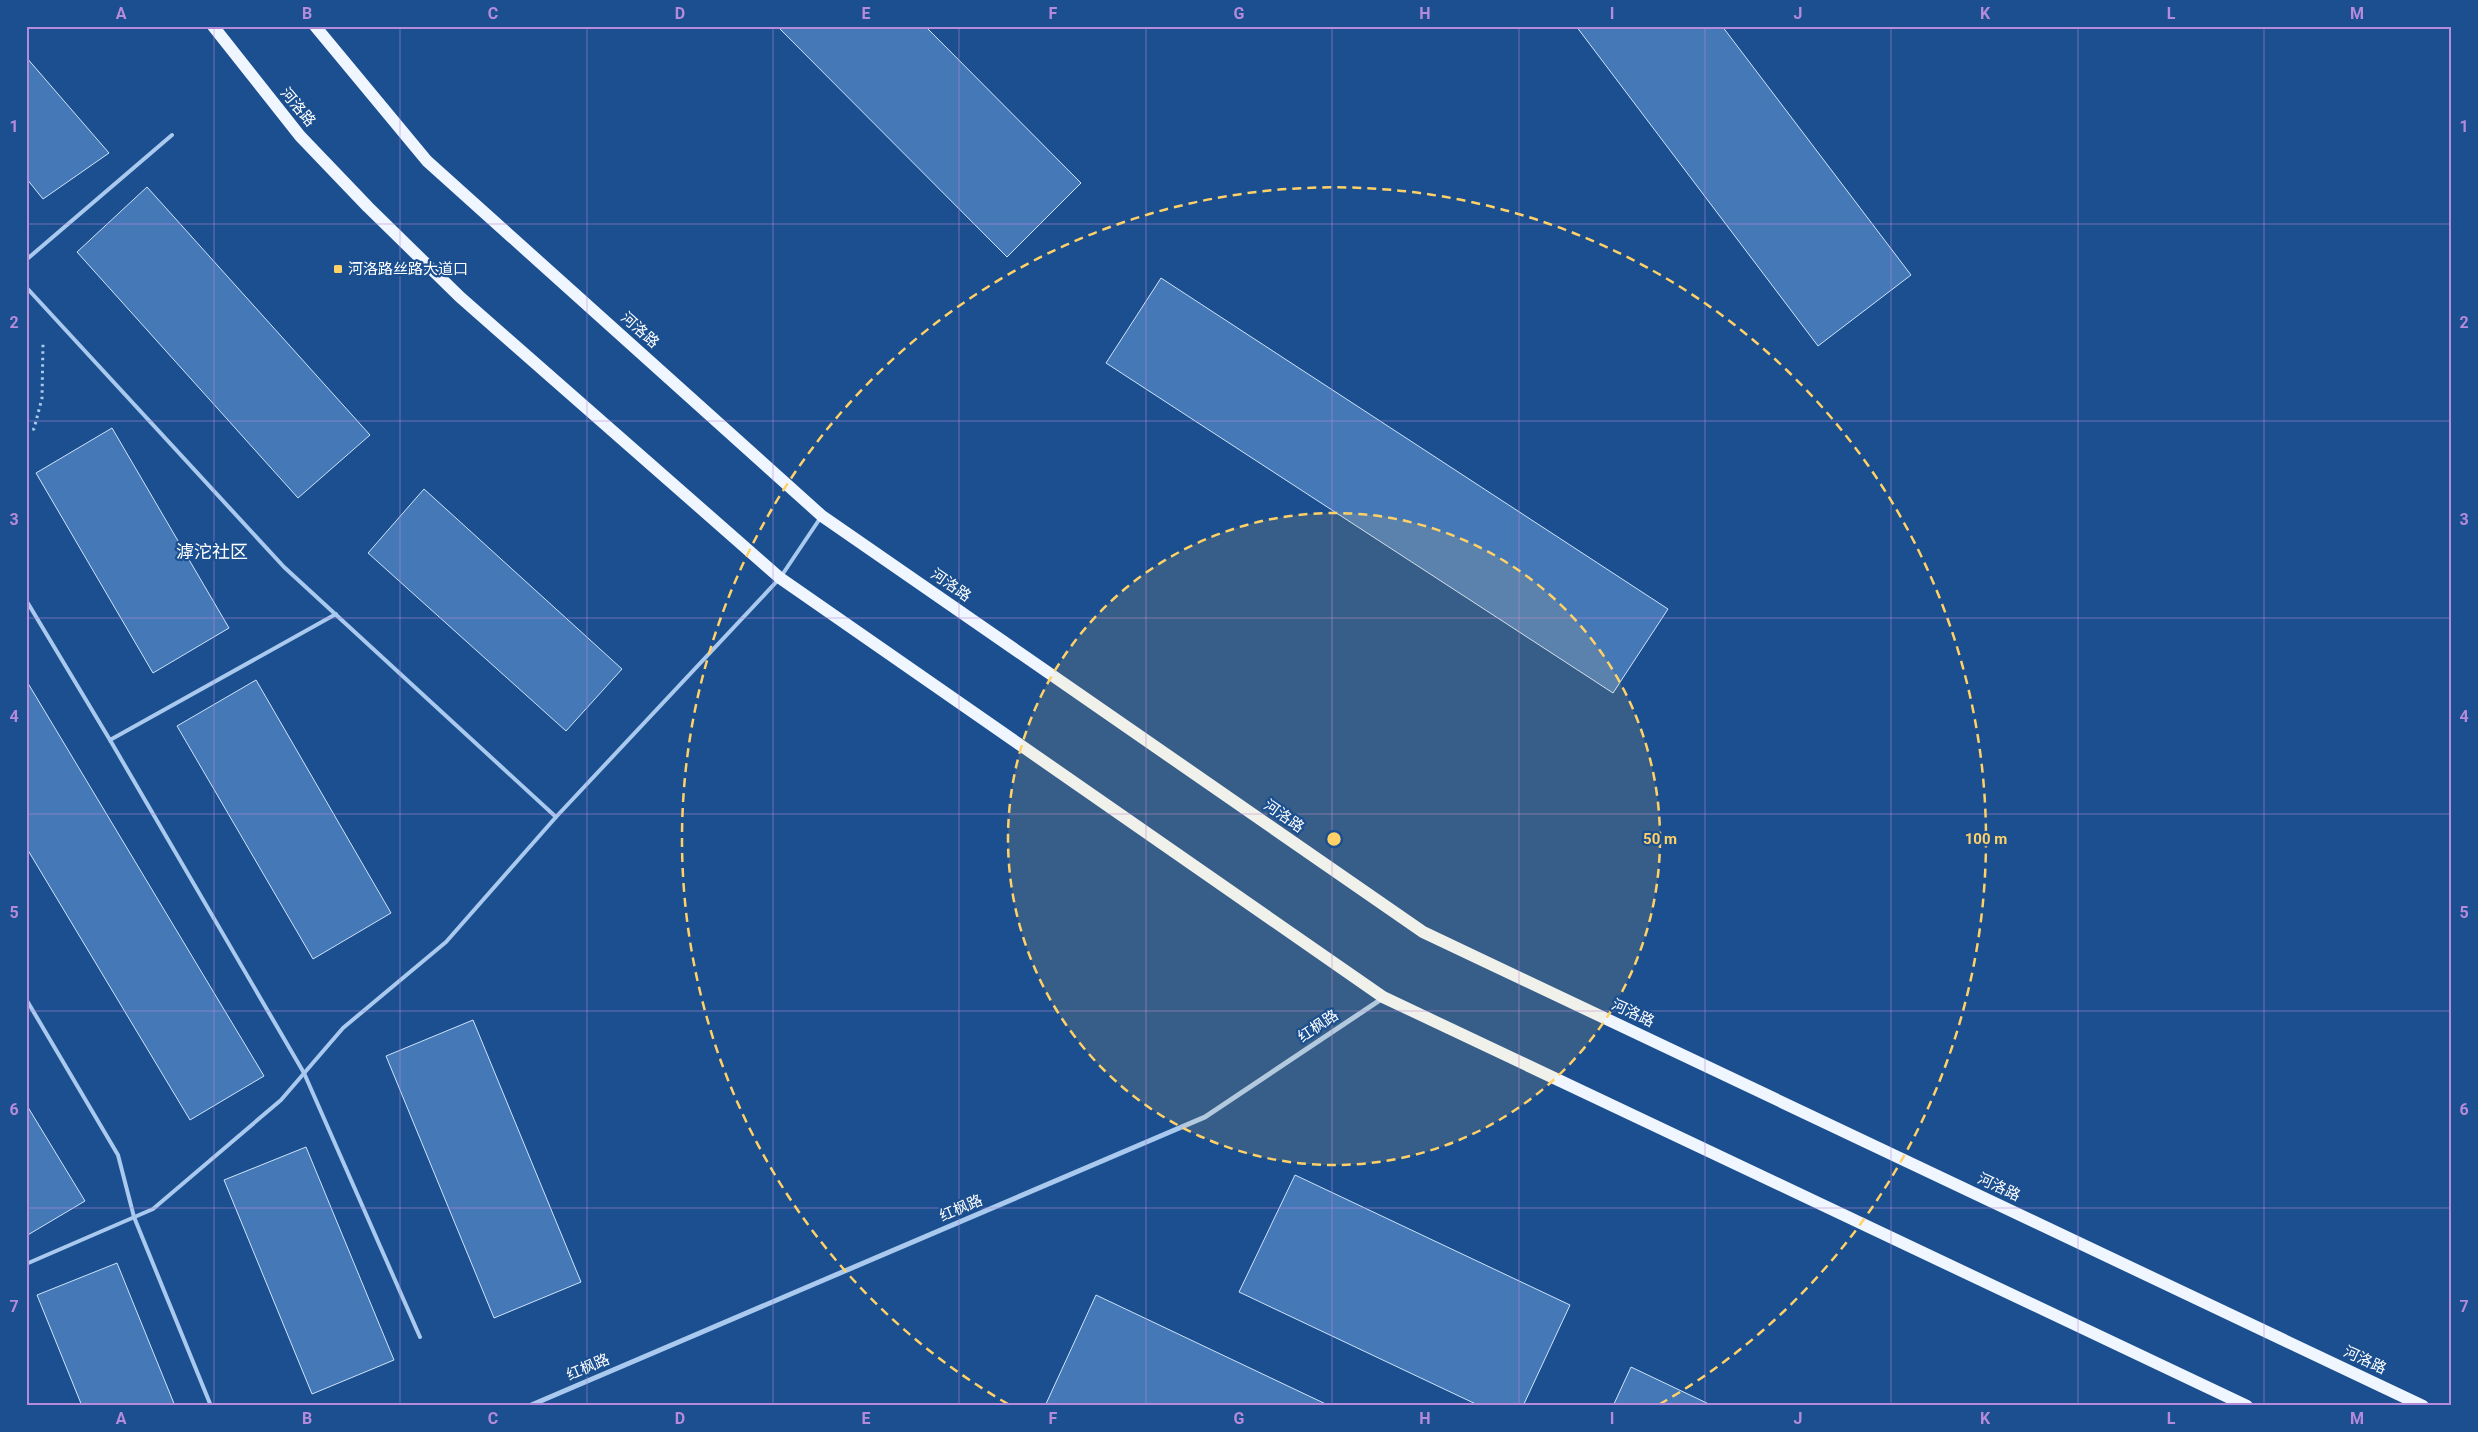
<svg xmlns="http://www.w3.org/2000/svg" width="2478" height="1432" font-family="Roboto,'Noto Sans SC',sans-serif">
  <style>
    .building { fill: #4478b7; stroke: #cfe3fa }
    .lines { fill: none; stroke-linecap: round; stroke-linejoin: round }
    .path { stroke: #a9c9ee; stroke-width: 3; stroke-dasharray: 2.5 4; stroke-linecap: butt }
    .service { stroke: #a9c9ee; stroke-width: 4 }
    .minor { stroke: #a9c9ee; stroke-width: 5 }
    .primary { stroke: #f0f6ff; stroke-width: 12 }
    .grid { fill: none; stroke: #b68bdc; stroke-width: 1; stroke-opacity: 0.55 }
    .ring { fill: none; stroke: #ffd166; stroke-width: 2.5; stroke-dasharray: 9 6 }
    .poi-dot { fill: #ffd166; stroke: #1b4f8f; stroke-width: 2 }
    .labels { text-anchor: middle; stroke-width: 4.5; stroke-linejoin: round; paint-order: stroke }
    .street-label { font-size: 15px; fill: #fff; stroke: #1b4f8f }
    .poi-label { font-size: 15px; fill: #fff; stroke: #1b4f8f; text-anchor: start }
    .quarter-label { font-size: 18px; fill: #fff; stroke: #1b4f8f }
    .centre { fill: #ffd166; stroke: #1b4f8f; stroke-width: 2.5 }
    .ring-label { font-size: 15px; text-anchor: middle; font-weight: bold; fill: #ffd166; stroke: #1b4f8f; stroke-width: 4.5; stroke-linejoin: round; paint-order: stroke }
    .neatline { fill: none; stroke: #b68bdc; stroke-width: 2 }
    .grid-label { font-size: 16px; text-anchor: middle; font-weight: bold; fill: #b68bdc }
  </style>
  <rect width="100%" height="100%" fill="#1b4f8f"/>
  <g class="building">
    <path d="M777,26H925L1081,183L1007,257Z"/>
    <path d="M1576,26H1722L1911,275L1818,346Z"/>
    <path d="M26,57L109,153L43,199L26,178Z"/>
    <path d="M147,187L370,435L298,498L77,252Z"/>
    <path d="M1161,278L1668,609L1613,693L1106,363Z"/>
    <path d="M112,428L229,628L153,673L36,473Z"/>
    <path d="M424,489L622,669L566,731L368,553Z"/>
    <path d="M26,680L264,1076L190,1120L26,847Z"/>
    <path d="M256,680L391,913L313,959L177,726Z"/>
    <path d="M473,1020L581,1282L494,1318L386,1056Z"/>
    <path d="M26,1104L85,1201L26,1236Z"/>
    <path d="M306,1147L394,1360L312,1394L224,1180Z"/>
    <path d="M1295,1175L1570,1305L1523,1406H1480L1239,1292Z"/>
    <path d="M117,1263L175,1406H82L37,1295Z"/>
    <path d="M1096,1295L1330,1406H1045Z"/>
    <path d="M1631,1367L1713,1406H1613Z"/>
  </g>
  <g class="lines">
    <path class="path" d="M26,431L34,429L42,398L43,343"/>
    <g class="service">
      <path d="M26,260L172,135"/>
      <path d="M26,287L284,567L556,817"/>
      <path d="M26,600L110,740"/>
      <path d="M336,614L110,740L304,1073L420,1337"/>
      <path d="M26,999L118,1155L134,1217L211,1406"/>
      <path d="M26,1264L153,1209L281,1100L343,1028L446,942L556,817L780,578L821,517"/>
    </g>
    <path class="minor" d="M529,1406L1205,1117L1383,998"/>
    <g class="primary">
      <path d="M213,26L300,136L368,207L460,297L780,578L1383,997L2247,1406"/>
      <path d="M315,26L427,161L822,516L1423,932L2423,1406"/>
    </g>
  </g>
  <path class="grid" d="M214,26V1406M400,26V1406M587,26V1406M773,26V1406M959,26V1406M1146,26V1406M1332,26V1406M1519,26V1406M1705,26V1406M1891,26V1406M2078,26V1406M2264,26V1406M26,224H2452M26,421H2452M26,618H2452M26,814H2452M26,1011H2452M26,1208H2452"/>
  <circle cx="1334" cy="839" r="326" fill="#ffd166" fill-opacity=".12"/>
  <g class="ring">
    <circle cx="1334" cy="839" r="326"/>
    <path d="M1008 1404A652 652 0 1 1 1660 1404"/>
  </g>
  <rect class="poi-dot" x="333" y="264" width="10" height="10" rx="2.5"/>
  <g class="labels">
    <g class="street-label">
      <text transform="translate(298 107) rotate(50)" y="5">河洛路</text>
      <text transform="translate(640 330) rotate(42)" y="5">河洛路</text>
      <text transform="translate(951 585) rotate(35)" y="5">河洛路</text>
      <text transform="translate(1284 816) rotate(35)" y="5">河洛路</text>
      <text transform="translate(1633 1013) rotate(25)" y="5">河洛路</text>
      <text transform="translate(1318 1026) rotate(-34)" y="5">红枫路</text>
      <text transform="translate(1999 1187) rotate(25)" y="5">河洛路</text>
      <text transform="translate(961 1208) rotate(-23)" y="5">红枫路</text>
      <text transform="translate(2365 1360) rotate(25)" y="5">河洛路</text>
      <text transform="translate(588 1367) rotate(-23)" y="5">红枫路</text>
    </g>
    <g class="poi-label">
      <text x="348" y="274">河洛路丝路大道口</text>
    </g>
    <g class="quarter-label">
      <text x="212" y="558">滹沱社区</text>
    </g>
  </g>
  <circle cx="1334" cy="839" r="8" class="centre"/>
  <g class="ring-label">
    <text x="1660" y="844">50 m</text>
    <text x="1986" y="844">100 m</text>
  </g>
  <rect width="2478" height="1432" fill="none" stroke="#1b4f8f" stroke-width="55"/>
  <rect x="28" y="28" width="2422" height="1376" class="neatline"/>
  <g class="grid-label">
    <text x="121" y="19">A</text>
    <text x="307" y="19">B</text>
    <text x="493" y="19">C</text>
    <text x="680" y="19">D</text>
    <text x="866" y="19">E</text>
    <text x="1053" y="19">F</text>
    <text x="1239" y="19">G</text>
    <text x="1425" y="19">H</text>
    <text x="1612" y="19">I</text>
    <text x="1798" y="19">J</text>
    <text x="1985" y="19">K</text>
    <text x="2171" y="19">L</text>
    <text x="2357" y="19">M</text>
    <text x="14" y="132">1</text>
    <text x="2464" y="132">1</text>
    <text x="14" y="328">2</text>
    <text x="2464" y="328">2</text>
    <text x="14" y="525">3</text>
    <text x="2464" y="525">3</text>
    <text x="14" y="722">4</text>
    <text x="2464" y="722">4</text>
    <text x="14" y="918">5</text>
    <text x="2464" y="918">5</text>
    <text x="14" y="1115">6</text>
    <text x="2464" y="1115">6</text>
    <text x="14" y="1312">7</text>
    <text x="2464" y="1312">7</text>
    <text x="121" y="1424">A</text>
    <text x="307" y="1424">B</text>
    <text x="493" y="1424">C</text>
    <text x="680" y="1424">D</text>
    <text x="866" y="1424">E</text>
    <text x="1053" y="1424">F</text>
    <text x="1239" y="1424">G</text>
    <text x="1425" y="1424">H</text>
    <text x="1612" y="1424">I</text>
    <text x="1798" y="1424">J</text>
    <text x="1985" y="1424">K</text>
    <text x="2171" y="1424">L</text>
    <text x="2357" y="1424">M</text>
  </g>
</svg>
